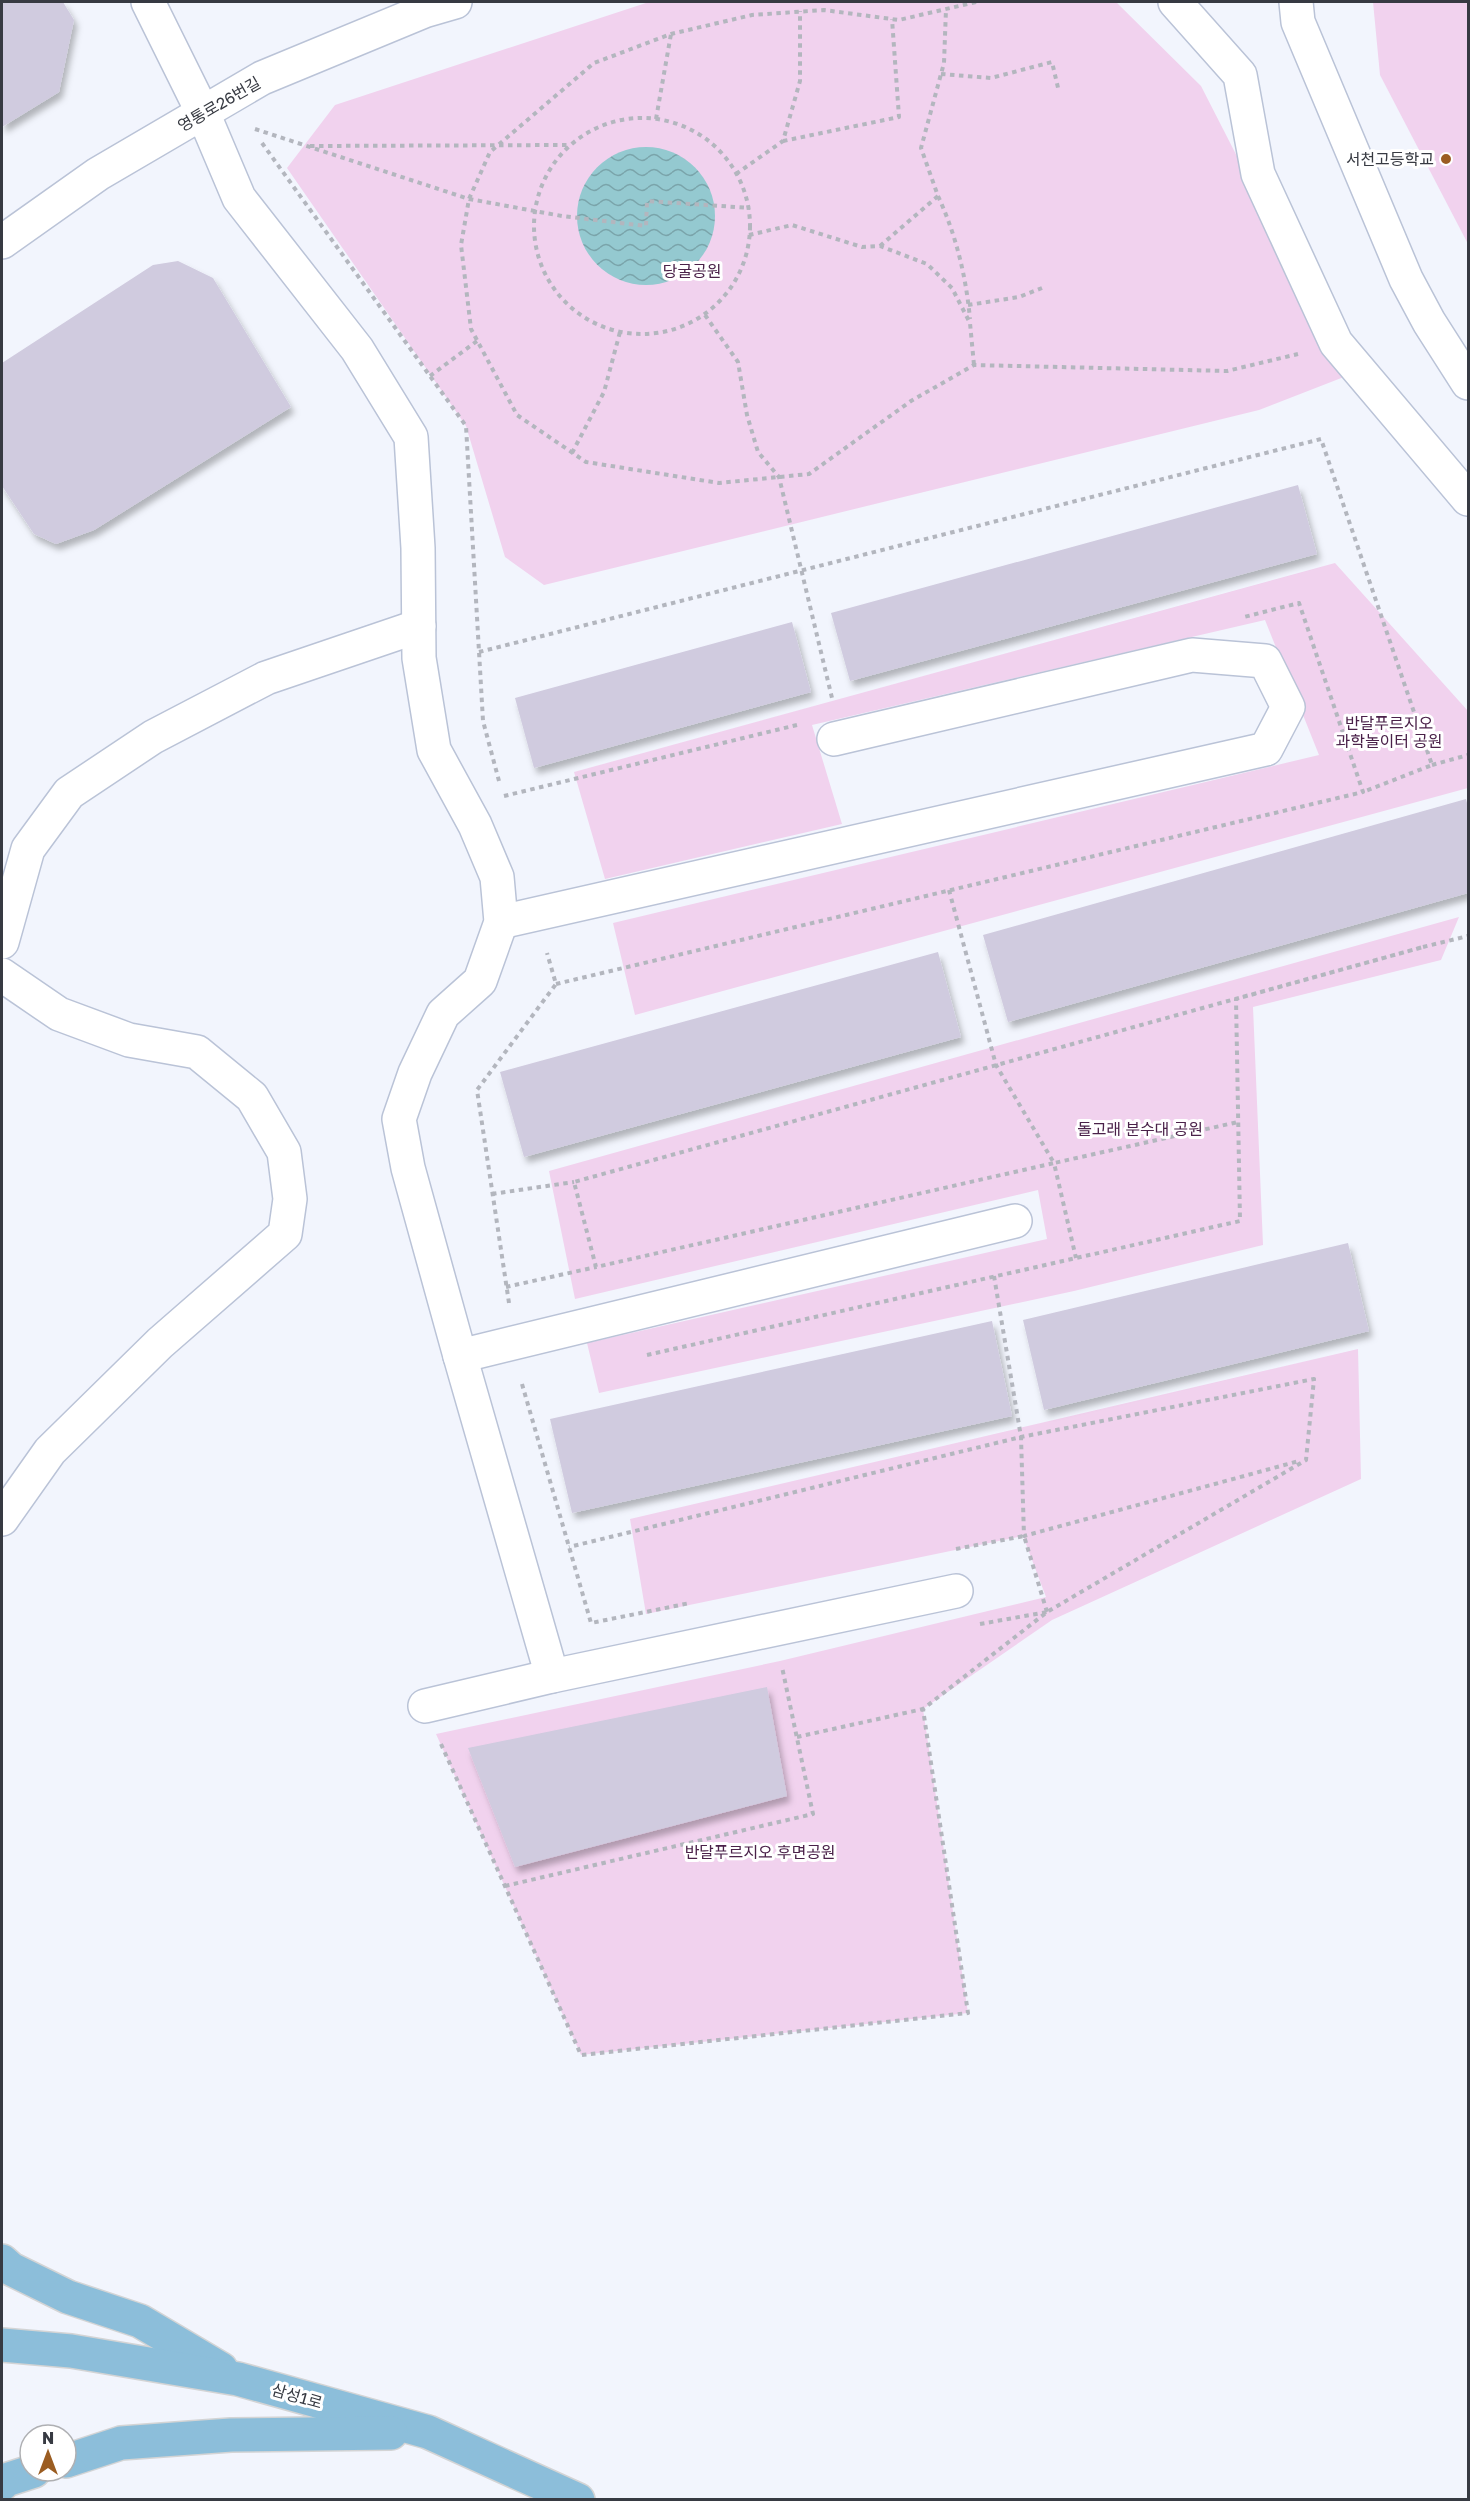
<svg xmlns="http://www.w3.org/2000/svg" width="1470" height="2501" font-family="'Golos Text','Noto Sans KR',sans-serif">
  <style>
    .green { fill: #f1d2ee }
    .water { fill: url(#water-waves) }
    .building { fill: #d0cbdf; filter: url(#shadow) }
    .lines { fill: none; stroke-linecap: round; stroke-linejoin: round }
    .minor-casing { stroke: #bac3d7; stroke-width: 36 }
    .major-casing { stroke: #d3d4d5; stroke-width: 36 }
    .path { stroke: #b3b6be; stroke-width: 4; stroke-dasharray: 4.5 4.5; stroke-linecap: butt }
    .minor { stroke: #fff; stroke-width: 33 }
    .major { stroke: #8cbeda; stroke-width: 33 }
    .poi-dot { fill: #9b5d22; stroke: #fff; stroke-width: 2 }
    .labels { text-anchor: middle; stroke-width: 6; stroke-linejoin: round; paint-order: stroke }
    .street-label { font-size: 16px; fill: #373a42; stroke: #fff }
    .poi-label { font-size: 16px; fill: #373a42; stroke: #fff; text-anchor: end }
    .park-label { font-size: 16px; fill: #4a2149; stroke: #fff }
  </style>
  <defs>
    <pattern id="water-waves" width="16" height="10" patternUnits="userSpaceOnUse" patternTransform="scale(1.5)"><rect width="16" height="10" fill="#94c9d0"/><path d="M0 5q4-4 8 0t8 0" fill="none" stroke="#7aa4aa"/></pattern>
    <filter id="shadow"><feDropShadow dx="3.5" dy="6" stdDeviation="3" flood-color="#0004"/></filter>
  </defs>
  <rect width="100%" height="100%" fill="#f2f5fd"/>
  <g class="green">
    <path d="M649,2H1116L1201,86L1349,375L1259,410L544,585L505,557L466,426L287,168L335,105Z"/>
    <path d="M1373,2H1468V244L1380,75Z"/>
    <path d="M1335,563L1468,711V788L635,1015L613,923L1319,755L1265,620L812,725L842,824L605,879L574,772Z"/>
    <path d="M1459,917L1441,960L1253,1007L1263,1245L1074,1291L599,1393L587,1343L1047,1239L1038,1190L575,1299L549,1171Z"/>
    <path d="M1358,1349L1361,1479L1052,1620L923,1709L968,2013L581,2055L436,1734L780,1661L1046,1597L1023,1536L646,1614L630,1519Z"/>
  </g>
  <circle class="water" cx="646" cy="216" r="69"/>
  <g class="building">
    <path d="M2,2H63L74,20L59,92L2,127Z"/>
    <path d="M178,261L213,278L291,407L94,530L56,544L34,534L2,486V363L153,265Z"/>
    <path d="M1298,485L1317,554L850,681L831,613Z"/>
    <path d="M792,622L811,692L534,768L515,698Z"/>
    <path d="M1466,799L1468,807V893L1008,1022L983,935Z"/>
    <path d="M938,952L961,1037L524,1157L500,1072Z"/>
    <path d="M1348,1243L1369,1331L1044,1410L1023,1320Z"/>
    <path d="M992,1321L1012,1416L572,1513L550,1419Z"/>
    <path d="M767,1687L787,1796L515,1867L468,1748Z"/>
  </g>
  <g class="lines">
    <g class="minor-casing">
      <g id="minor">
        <path d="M148,2L203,113L239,198L357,349L411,437L418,548L419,658L434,750L475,825L497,877L501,922L480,981L443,1014L415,1073L399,1119L408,1168L460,1356L552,1676"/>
        <path d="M1175,2L1240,75L1258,174L1336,343L1468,499"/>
        <path d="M1296,2L1298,22L1406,279L1429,322L1468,383"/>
        <path d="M2,242L98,174L262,78L424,11L455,2"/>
        <path d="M501,922L1266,749L1288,707L1265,661L1192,655L834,739"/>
        <path d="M2,942L28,849L69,793L153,737L266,678L419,626"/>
        <path d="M2,975L59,1014L129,1040L197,1052L252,1097L284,1152L290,1199L285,1234L160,1343L50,1451L2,1519"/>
        <path d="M460,1356L1015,1221"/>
        <path d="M425,1706L552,1676L956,1591"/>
      </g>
    </g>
    <g class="major-casing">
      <g id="major">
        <path d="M2,2261L11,2269L68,2297L140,2321L221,2369"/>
        <path d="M2,2345L71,2351L238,2379L428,2432L578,2500"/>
        <path d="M66,2461L121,2443L231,2435L391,2433"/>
        <path d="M2,2484L6,2480L34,2471"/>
      </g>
    </g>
    <g class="path">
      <path d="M976,2L899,20L824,10L752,15L671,34L594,63L490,152L469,199L461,245L471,329L517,415L586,462L719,483L809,474L911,401L974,365L1227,371L1298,354"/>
      <path d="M941,74L991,78L1052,62L1059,92"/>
      <circle cx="642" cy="226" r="108"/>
      <path d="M656,119L671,34"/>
      <path d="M255,129L469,199L562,216L646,226L647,201L750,208"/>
      <path d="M783,141L899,117L892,19"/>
      <path d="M262,143L466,426L483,721L499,781"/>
      <path d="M310,146L567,145"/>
      <path d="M736,174L783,141L800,81V11"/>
      <path d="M938,196C956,235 966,276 970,319"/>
      <path d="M749,235L792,225L862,247L880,246L927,264L952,288L970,323L974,365"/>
      <path d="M880,246L938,196L921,148L944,63L946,9"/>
      <path d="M968,305L1019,297L1042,288"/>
      <path d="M705,315L738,362L747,415L758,452L779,477L832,698"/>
      <path d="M430,376L477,341"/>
      <path d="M572,453L604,392L620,332"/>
      <path d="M479,652L1321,439L1432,765L1363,792"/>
      <path d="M1432,765L1468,755"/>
      <path d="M504,796L797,725"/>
      <path d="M949,890L996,1065L1054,1163L1238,1122"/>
      <path d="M1423,947L1468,936"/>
      <path d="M556,984L1363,792L1299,603L1244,617"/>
      <path d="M492,1194L574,1182"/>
      <path d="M994,1276L1021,1437L1024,1536L1299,1461"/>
      <path d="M506,1287L596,1267"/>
      <path d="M509,1303L477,1090L556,984L547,953"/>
      <path d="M647,1355L1240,1221L1236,999L1423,947L574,1182L596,1267L1054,1163L1076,1258"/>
      <path d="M522,1384L591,1623L690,1603"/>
      <path d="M956,1549L1024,1536L1047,1612"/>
      <path d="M980,1624L1047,1612"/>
      <path d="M797,1737L923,1709"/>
      <path d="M441,1744L581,2055L968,2013L923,1709L1047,1612L1306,1460L1314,1379L1021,1437L569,1547"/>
      <path d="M505,1886L813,1814L782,1667"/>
    </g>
    <use href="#minor" class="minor"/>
    <use href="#major" class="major"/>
  </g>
  <circle class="poi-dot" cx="1446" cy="159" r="6"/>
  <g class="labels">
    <g class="street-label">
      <text transform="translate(219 104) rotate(-30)" y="6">영통로26번길</text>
      <text transform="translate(297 2396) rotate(16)" y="6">삼성1로</text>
    </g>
    <g class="poi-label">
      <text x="1434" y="165">서천고등학교</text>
    </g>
    <g class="park-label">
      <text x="692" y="277">당굴공원</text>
      <text x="1389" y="729">반달푸르지오<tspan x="1389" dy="18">과학놀이터 공원</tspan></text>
      <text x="1140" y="1135">돌고래 분수대 공원</text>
      <text x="760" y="1858">반달푸르지오 후면공원</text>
    </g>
  </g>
  <rect width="1470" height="2501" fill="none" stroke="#373a42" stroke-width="6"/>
  <g transform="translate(48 2453)"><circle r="28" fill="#ffffff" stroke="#afb0b3" stroke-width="1.5"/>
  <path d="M0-4.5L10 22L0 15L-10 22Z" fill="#9b5d22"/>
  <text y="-9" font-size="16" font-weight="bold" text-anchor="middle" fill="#373a42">N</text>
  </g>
</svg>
